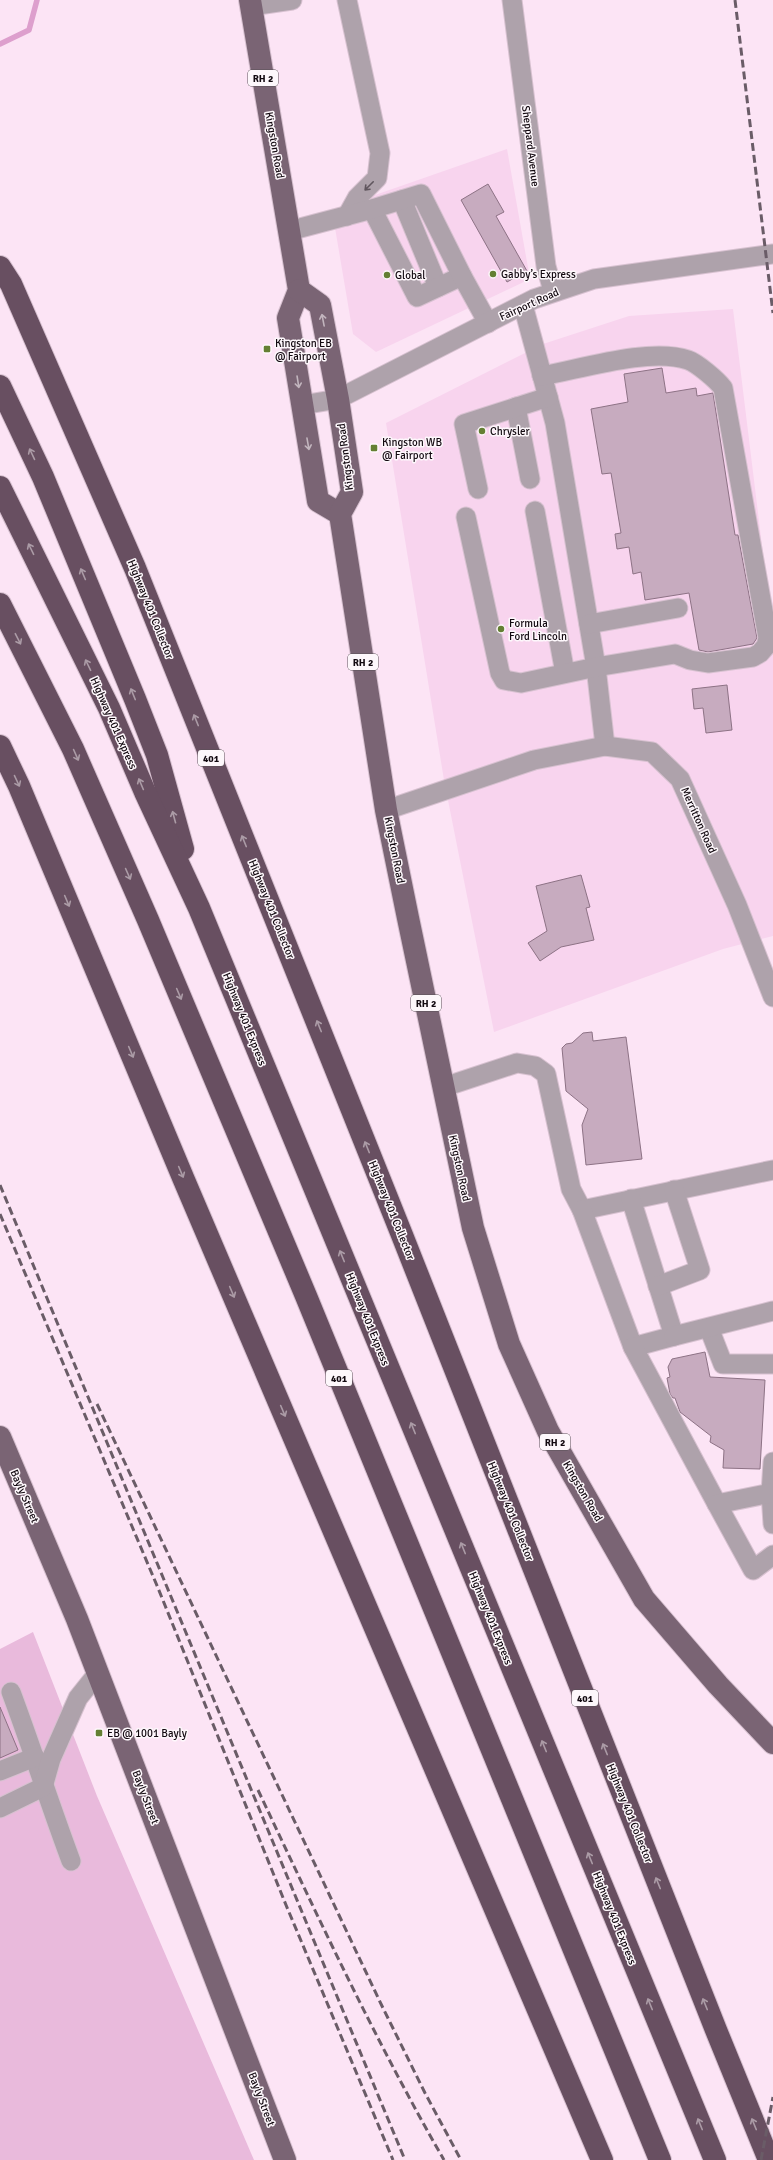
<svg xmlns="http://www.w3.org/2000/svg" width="773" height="2160" font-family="Signika,sans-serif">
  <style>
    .built { fill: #f8d4ee }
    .green { fill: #e9badc }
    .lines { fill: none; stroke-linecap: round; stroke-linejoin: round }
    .stream { stroke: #dd9fcd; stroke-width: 5.5 }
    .building { fill: #c7abbf; stroke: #8d7285 }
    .minor-casing { stroke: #d7c1d0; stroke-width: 21 }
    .major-casing { stroke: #d7c1d0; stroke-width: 24 }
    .highway-casing { stroke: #d7c1d0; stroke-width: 24 }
    .minor { stroke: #aea2ab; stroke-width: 19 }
    .major { stroke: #7a6474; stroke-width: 22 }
    .highway { stroke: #684f61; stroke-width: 22 }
    .rail { stroke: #6a5c67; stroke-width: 3; stroke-dasharray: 8 4; stroke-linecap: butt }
    .oneway { stroke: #60565e }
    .oneway2 { stroke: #c2b5be }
    .oneway3 { stroke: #ab9ba6 }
    .poi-dot { fill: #647f33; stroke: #fdf7fb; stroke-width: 1.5 }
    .labels { text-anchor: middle; stroke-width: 3; stroke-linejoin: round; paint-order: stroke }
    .shield { fill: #fdf7fb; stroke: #585056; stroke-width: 1 }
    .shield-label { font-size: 10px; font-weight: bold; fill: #120910 }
    .street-label { font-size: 11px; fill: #120910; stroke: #fdf7fb }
    .poi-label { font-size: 11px; fill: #120910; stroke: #fdf7fb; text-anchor: start }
  </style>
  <rect width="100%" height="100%" fill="#fce4f5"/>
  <g class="built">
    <path d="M507,149L530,279L376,352L353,334L332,210Z"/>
    <path d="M733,309L773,635V936L723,949L494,1032L444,780L386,423L543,344L629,316Z"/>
  </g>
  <path class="green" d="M33,1632L97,1796L254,2160H0V1649Z"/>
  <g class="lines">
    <path class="stream" d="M0,44L29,30L37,0"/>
  </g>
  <g class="building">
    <path d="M488,184L504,212L496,216L527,271L507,282L461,200Z"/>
    <path d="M662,368L666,393L696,388L697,396L713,393L735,535H738L757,638L753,644L708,652L699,650L689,593L645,600L641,572L633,574L629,547L617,549L615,534L621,533L611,473L602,474L591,409L628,402L624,374Z"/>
    <path d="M727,685L732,730L706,733L703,708L694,709L692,689Z"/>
    <path d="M581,875L590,907L586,908L594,940L561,947L540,961L528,943L547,931L536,886Z"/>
    <path d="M592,1032L593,1041L626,1037L642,1159L586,1165L582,1125L588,1109L566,1091L562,1048L566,1044L572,1043L583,1033Z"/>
    <path d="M705,1352L710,1377L765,1380L760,1469L723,1468L724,1450L710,1442L711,1436L680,1412L675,1398H673L670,1394L667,1378L670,1377L668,1367L672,1359Z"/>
    <path d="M0,1707L18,1750L0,1758Z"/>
  </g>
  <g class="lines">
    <g class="minor-casing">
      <g id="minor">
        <path d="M347,0L380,153L377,178L357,198L347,216"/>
        <path d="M512,0L546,266L553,291"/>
        <path d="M251,6L292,0"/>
        <path d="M402,200L438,287"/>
        <path d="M372,209L417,297L462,276"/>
        <path d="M289,231L372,209L421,194L462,276L488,323"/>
        <path d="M523,305L555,423L596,667L605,746"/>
        <path d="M302,405L338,399L534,299L594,279L773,254"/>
        <path d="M516,407L530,479"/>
        <path d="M478,489L464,424L548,397"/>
        <path d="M535,511L565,673"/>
        <path d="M466,517L500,673L504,680L521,683L596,667L675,654L690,660L708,663L753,657L760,653L766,646L768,638L723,388C717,380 697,363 688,360C650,347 581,369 542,376"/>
        <path d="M589,624L678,608"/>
        <path d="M386,810L534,760L605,746L652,752L680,779L737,905L773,997"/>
        <path d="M444,1087L517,1063L535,1066L546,1074L571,1189L582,1210L773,1170"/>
        <path d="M582,1210L633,1347L674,1336L631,1199"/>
        <path d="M658,1286L700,1270L674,1190"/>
        <path d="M709,1328L723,1364H773"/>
        <path d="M674,1336L773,1311"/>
        <path d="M633,1347L717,1504"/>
        <path d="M773,1462L771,1493L773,1524"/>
        <path d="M771,1493L717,1504L753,1570L773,1555"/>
        <path d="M11,1692C32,1748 50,1805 71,1861"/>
        <path d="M0,1771L35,1757"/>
        <path d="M0,1808L43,1787L51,1759L78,1698L98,1673"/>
      </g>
    </g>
    <g class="major-casing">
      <g id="major">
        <path d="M250,0L299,290L288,318L318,501L340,514"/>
        <path d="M299,290L320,305L338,399L352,492L340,514L386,810L408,918L473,1228L509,1344L548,1431L644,1599L718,1685L773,1743"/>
        <path d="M0,1437L77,1619L285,2160"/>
      </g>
    </g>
    <g class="highway-casing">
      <g id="highway">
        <path d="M0,267L11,284L135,568L402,1235L716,2030L769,2160"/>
        <path d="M0,386L43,477L135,699L157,755L183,849"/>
        <path d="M0,487L109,708L145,792L199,908L715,2160"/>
        <path d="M0,604L73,749L148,920L306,1296L660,2160"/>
        <path d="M0,746L19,786L184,1180L602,2160"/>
      </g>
    </g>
    <use href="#minor" class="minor"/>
    <use href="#major" class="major"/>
    <use href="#highway" class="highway"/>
    <g class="rail">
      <path d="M735,0L773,313"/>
      <path d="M0,1185L405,2160"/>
      <path d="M0,1214L158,1588L286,1905L393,2160"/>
      <path d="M97,1404L382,2006L425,2093L461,2160"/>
      <path d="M258,1790C317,1915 375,2040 444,2160"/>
      <path d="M761,2160L773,2097"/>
    </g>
  </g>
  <defs><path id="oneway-shaft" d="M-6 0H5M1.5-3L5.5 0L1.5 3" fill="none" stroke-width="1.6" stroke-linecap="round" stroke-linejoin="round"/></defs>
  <use class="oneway" href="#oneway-shaft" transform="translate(369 186) rotate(135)"/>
  <g class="oneway2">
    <use href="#oneway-shaft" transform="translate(323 320) rotate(-101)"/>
    <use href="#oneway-shaft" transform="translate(298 382) rotate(81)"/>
    <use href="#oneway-shaft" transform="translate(308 444) rotate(80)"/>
  </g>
  <g class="oneway3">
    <use href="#oneway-shaft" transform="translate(32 454) rotate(-115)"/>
    <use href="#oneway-shaft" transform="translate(31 549) rotate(-116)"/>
    <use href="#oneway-shaft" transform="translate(83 574) rotate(-113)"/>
    <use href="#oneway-shaft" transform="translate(18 639) rotate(63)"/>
    <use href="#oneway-shaft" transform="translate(88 665) rotate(-116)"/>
    <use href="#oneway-shaft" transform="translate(133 694) rotate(-112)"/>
    <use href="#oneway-shaft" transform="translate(196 720) rotate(-112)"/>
    <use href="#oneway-shaft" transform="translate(76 755) rotate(66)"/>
    <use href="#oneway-shaft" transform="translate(17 781) rotate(65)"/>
    <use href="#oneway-shaft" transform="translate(141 784) rotate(-113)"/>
    <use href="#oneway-shaft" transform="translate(174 817) rotate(-105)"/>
    <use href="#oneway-shaft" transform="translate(244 841) rotate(-112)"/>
    <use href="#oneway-shaft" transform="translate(128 874) rotate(66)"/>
    <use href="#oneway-shaft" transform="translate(67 901) rotate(67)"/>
    <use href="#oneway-shaft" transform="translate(179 994) rotate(67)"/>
    <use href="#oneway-shaft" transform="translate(319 1026) rotate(-112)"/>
    <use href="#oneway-shaft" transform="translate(131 1052) rotate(67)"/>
    <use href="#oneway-shaft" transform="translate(367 1147) rotate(-112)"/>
    <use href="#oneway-shaft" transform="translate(181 1172) rotate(67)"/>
    <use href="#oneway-shaft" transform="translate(342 1256) rotate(-112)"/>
    <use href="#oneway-shaft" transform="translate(232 1292) rotate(67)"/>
    <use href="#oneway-shaft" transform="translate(283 1411) rotate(67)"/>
    <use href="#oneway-shaft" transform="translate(413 1428) rotate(-112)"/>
    <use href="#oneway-shaft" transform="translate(463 1548) rotate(-112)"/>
    <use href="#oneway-shaft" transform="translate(544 1746) rotate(-112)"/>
    <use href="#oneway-shaft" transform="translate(605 1749) rotate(-112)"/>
    <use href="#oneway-shaft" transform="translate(590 1858) rotate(-112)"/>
    <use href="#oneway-shaft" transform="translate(658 1883) rotate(-112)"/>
    <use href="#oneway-shaft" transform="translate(650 2004) rotate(-112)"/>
    <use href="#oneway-shaft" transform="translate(705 2004) rotate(-112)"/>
    <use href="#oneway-shaft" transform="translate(700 2124) rotate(-112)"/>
    <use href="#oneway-shaft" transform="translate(754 2124) rotate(-112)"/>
  </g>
  <g class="poi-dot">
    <circle cx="493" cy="274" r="4"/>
    <circle cx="387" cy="275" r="4"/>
    <rect x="263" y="345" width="8" height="8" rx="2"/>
    <circle cx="482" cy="431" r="4"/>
    <rect x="370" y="444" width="8" height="8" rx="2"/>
    <circle cx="501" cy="629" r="4"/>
    <rect x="95" y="1729" width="8" height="8" rx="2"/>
  </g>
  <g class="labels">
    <g class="shield">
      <rect x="248" y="70" width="30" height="16" rx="3"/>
      <rect x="348" y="654" width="30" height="16" rx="3"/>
      <rect x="198" y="750" width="26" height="16" rx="3"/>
      <rect x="411" y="995" width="30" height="16" rx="3"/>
      <rect x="326" y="1370" width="26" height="16" rx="3"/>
      <rect x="540" y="1434" width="30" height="16" rx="3"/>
      <rect x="572" y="1690" width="26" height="16" rx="3"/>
    </g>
    <g class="shield-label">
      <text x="263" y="82">RH 2</text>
      <text x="363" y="666">RH 2</text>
      <text x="211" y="762">401</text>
      <text x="426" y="1007">RH 2</text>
      <text x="339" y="1382">401</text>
      <text x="555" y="1446">RH 2</text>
      <text x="585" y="1702">401</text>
    </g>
    <g class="street-label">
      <text transform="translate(275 145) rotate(80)" y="4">Kingston Road</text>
      <text transform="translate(531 146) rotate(83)" y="4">Sheppard Avenue</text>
      <text transform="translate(529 304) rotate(-24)" y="4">Fairport Road</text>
      <text transform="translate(345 457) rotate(-97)" y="4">Kingston Road</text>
      <text transform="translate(151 609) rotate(68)" y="4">Highway 401 Collector</text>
      <text transform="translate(114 723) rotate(66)" y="4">Highway 401 Express</text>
      <text transform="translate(699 820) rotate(66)" y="4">Merritton Road</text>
      <text transform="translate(395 850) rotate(79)" y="4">Kingston Road</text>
      <text transform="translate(272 909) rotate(68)" y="4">Highway 401 Collector</text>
      <text transform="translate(245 1019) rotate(68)" y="4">Highway 401 Express</text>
      <text transform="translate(460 1168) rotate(78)" y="4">Kingston Road</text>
      <text transform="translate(392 1210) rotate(68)" y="4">Highway 401 Collector</text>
      <text transform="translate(368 1319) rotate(68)" y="4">Highway 401 Express</text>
      <text transform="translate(583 1491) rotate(60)" y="4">Kingston Road</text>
      <text transform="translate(25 1496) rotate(67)" y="4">Bayly Street</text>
      <text transform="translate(511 1511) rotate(68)" y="4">Highway 401 Collector</text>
      <text transform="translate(491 1618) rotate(68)" y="4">Highway 401 Express</text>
      <text transform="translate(146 1797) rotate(69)" y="4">Bayly Street</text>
      <text transform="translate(630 1813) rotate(68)" y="4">Highway 401 Collector</text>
      <text transform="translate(615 1918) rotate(68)" y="4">Highway 401 Express</text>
      <text transform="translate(262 2099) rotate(69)" y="4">Bayly Street</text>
    </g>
    <g class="poi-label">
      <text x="501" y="278">Gabby’s Express</text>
      <text x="395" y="279">Global</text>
      <text x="275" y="347">Kingston EB<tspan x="275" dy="13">@ Fairport</tspan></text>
      <text x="490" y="435">Chrysler</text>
      <text x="382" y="446">Kingston WB<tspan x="382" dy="13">@ Fairport</tspan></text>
      <text x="509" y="627">Formula<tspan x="509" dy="13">Ford Lincoln</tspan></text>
      <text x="107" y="1737">EB @ 1001 Bayly</text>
    </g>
  </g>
</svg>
